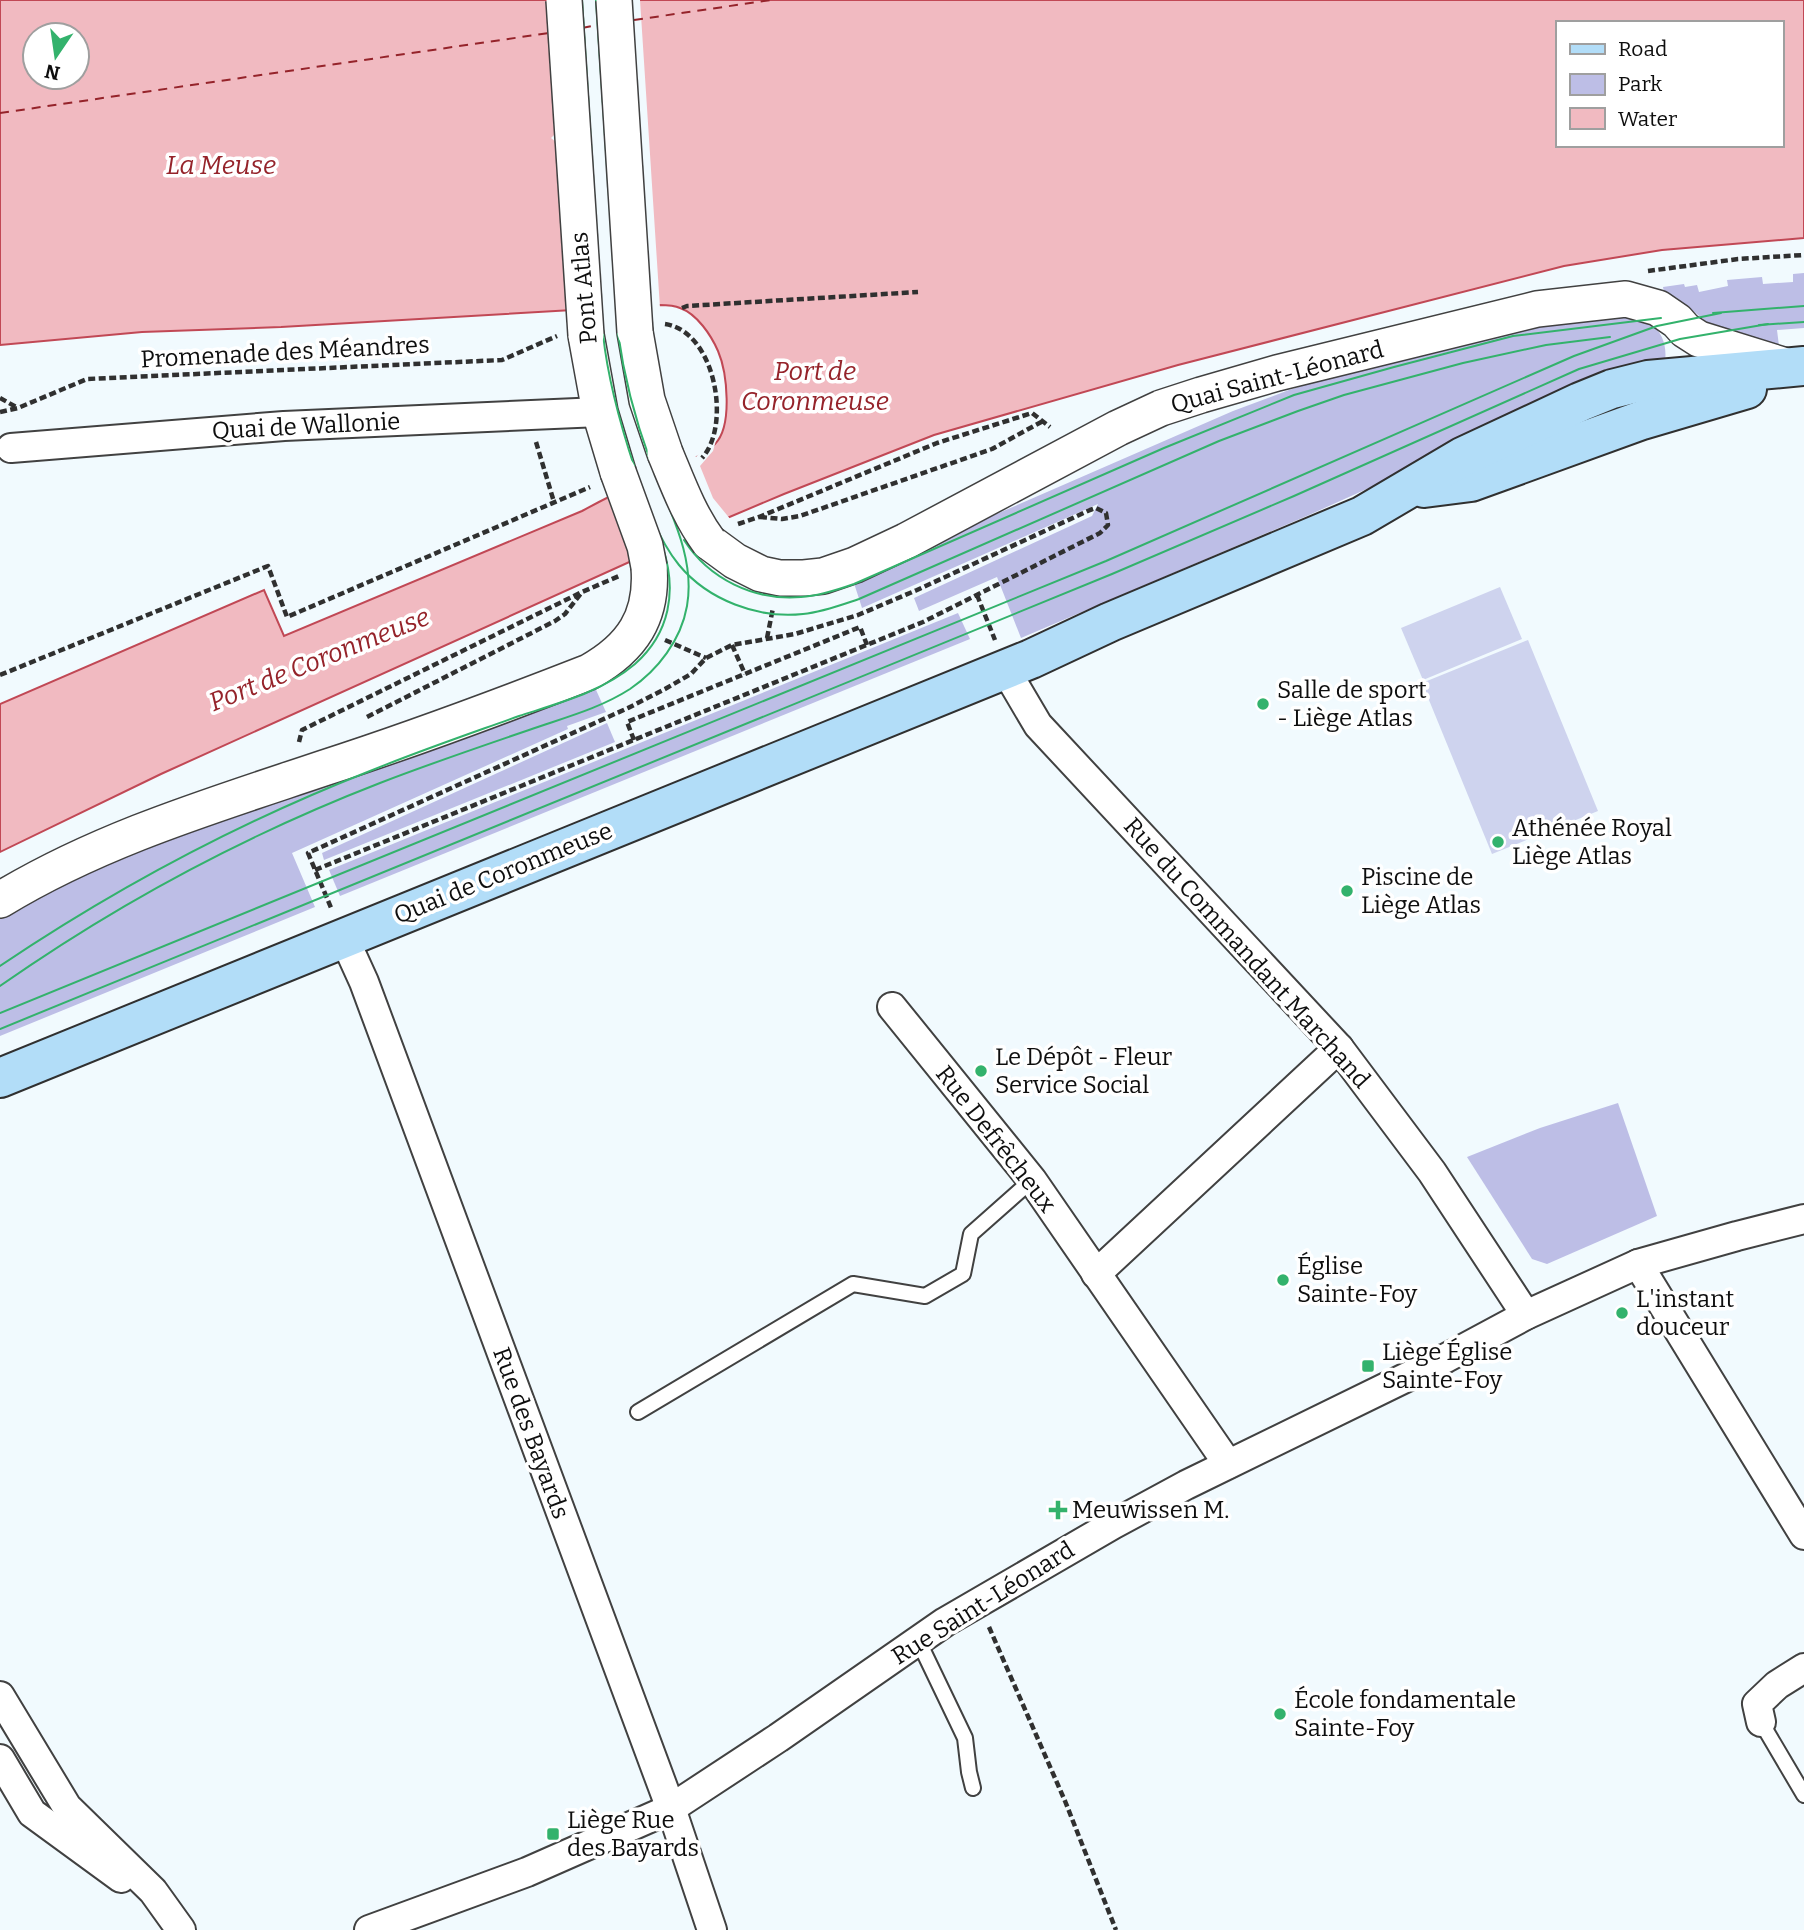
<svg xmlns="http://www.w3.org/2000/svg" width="1804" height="1930" font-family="Bitter,serif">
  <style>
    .green { fill: #bdbee6 }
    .pitch { fill: #ced3ee }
    .water { fill: #f1bac1; stroke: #c14855; stroke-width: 2; fill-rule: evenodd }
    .pier { fill: #f1fafe }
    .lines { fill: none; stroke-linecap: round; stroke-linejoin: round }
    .ferry { stroke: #95232a; stroke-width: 2; stroke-dasharray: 9 7; stroke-linecap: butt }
    .service-casing { stroke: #414141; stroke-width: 18 }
    .minor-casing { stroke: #414141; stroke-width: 32 }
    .tertiary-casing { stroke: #414141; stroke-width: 38 }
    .secondary-casing { stroke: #303030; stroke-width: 42 }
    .path { stroke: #303030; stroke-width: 4.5; stroke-dasharray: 7 3.5; stroke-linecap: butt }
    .service { stroke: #fff; stroke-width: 14 }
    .minor { stroke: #fff; stroke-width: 28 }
    .tertiary { stroke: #fff; stroke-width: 35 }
    .secondary { stroke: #b2ddf8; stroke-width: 38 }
    .tram { stroke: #33b26c; stroke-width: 2 }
    .tertiary-bridge-casing { stroke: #414141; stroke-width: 38; stroke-linecap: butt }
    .tertiary-bridge { stroke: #fff; stroke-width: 35 }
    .poi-dot { fill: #33b26c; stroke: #fff; stroke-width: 2.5 }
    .labels { text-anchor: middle; stroke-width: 7; stroke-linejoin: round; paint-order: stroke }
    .street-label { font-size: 24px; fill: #0e0e0e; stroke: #fff }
    .poi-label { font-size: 24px; fill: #0e0e0e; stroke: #fff; text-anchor: start }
    .water-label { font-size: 26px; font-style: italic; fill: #95232a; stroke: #fff }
  </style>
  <rect width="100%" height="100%" fill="#f1fafe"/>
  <g class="green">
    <path d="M1804,273V328L1777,330L1779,346L1713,327L1677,298L1664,292L1663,287L1684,284L1685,287L1697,285L1699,292L1728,286L1727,280L1762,277L1763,284L1793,282V274Z"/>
    <path d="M1625,313C1633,316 1644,319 1651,324C1664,333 1668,351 1664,365L1451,451L1309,515L1021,638L997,577L919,611L914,598L1092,516L1098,504L862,608L852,577L1233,411L1289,390L1347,372L1514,328Z"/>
    <path d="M958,613L970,639L340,896L329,870Z"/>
    <path d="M592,681L606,712L567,726L568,729L292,853L315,907L0,1036V917L112,859Z"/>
    <path d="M607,723L615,742L324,860L322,853Z"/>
    <path d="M1618,1103L1657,1216L1547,1264L1532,1259L1467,1157L1540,1128Z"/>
  </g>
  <g class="pitch">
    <path d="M1500,587L1522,639L1423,680L1401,628Z"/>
    <path d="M1528,640L1598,811L1492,854L1422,683Z"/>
  </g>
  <path class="water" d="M0,0H1804V238L1662,250L1564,266L1178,365L934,435L784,494L720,521L161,774L0,852V704L264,590L284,636L582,511C604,499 626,488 649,478C668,469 701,459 715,444C733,426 727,372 718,351C711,335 697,314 680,308C674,305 666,305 659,305L281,327L142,332L0,345ZM1557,23H1781V145H1557ZM35,35H77V77H35Z"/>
  <g class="pier">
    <path d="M547,0H640L660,308L569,314L557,143L551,138L556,133Z"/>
    <path d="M721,423L713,451L700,466L713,498L731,520L630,566L628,553L606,494L694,454L696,457L705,446L713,441Z"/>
  </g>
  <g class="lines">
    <g class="ferry">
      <path d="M634,20L771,0"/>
      <path d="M582,28L597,25"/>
      <path d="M0,113L549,33"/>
    </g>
    <g class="service-casing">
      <g id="service">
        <path d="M638,1412L853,1284L925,1296L963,1274L971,1234L1032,1180"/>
        <path d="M918,1640L965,1738L969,1772L973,1788"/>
        <path d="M1761,1722L1804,1795"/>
      </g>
    </g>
    <g class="minor-casing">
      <g id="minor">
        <path d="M11,448L284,426L600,412"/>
        <path d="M1005,669L1038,725L1339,1048L1432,1172L1526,1315"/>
        <path d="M344,938L364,982L674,1817L712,1930"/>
        <path d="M892,1007L1032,1180L1228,1464"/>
        <path d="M1638,1264L1804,1535"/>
        <path d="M1096,1274L1339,1048"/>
        <path d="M0,1696L67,1807L153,1891L181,1930"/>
        <path d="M1761,1722L1757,1704L1777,1685L1804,1668"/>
        <path d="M0,1759L32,1813L121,1878"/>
        <path d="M369,1930L527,1872L670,1809L778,1738L945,1622L1114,1524L1186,1485L1446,1358L1526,1315L1638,1264L1737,1236L1804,1219"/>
      </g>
    </g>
    <g class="tertiary-casing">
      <g id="tertiary">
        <path d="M635,332L647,400L665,453"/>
        <path d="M586,335L600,412L618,472"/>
        <path d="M709,542L735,561L761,574L780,578H804L823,576L855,565L906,541L1118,428L1161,408L1201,395L1277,373L1537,309L1626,299L1658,308L1677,321L1685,330L1699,339L1789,367"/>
        <path d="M0,900C100,839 214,805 324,768C414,739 502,706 589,672C632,648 653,617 649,567"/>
      </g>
    </g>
    <g class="secondary-casing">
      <g id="secondary">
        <path d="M1424,488L1471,482L1642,420L1747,389"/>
        <path d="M0,1078L1031,659L1110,622L1362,516L1462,457L1580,402L1612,389L1648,380L1804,366"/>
      </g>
    </g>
    <g class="path">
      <path d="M1648,271L1738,259L1804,255"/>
      <path d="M682,308L687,306L918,292"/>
      <path d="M665,324C715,331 732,425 702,458"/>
      <path d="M0,398L18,408"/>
      <path d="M0,412L18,408L87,379L502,360L557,336"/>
      <path d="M536,442L554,502"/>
      <path d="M760,517L782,519L800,516L992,449L1043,421"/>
      <path d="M738,524L759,517L937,443L1032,413L1050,427"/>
      <path d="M977,595L995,640"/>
      <path d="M767,638L773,608"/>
      <path d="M665,640L706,658"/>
      <path d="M732,645L745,674"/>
      <path d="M0,675L268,566L287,617L590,487"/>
      <path d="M367,717L555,621L565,614L582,592"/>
      <path d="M634,740L627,722L860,627L867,645"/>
      <path d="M299,742L302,730L582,592L619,576"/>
      <path d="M315,870L923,622L1100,533L1108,525L1106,513L1096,508L1090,510L917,590L858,615L795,634L732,645L706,658L691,674L665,689L628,708L308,853L332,910"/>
      <path d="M989,1627L1065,1801L1116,1930"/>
    </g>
    <use href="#service" class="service"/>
    <use href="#minor" class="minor"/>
    <use href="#tertiary" class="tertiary"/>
    <use href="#secondary" class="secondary"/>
    <g class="tram">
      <path d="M582,0L603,334C608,381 620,424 635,469C645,501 657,538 679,565C708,600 758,619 803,614C823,612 841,605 859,599L1219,441L1298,411L1344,395L1463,363L1546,345L1610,337"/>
      <path d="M1713,313L1804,306"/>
      <path d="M1759,325L1804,322"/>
      <path d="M684,540C709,579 754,601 801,597C819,596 837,590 854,584L1164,448L1294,395L1394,367L1513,336L1661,318"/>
      <path d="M0,966C116,888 240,822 370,771C419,751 469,734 519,716C559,703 602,692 635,664C670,633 677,591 663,548"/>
      <path d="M0,986C117,904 246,835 380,783C429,764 479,747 529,730C563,718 599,709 630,689C658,670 681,640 687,606C696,555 667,507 650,460C635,419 624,377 618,333L596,0"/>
      <path d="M0,1013L1106,561L1574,356L1657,326L1721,313"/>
      <path d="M0,1029L1112,574L1294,496L1579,369L1680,339L1768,324"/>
    </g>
    <g class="tertiary-bridge-casing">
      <g id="tertiary-bridge">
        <path d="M564,0L586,335"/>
        <path d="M614,0L635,332"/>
        <path d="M665,453C678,484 689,515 709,542"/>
        <path d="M618,472L645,546L649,567"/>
      </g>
    </g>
    <use href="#tertiary-bridge" class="tertiary-bridge"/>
  </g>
  <g class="poi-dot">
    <circle cx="1263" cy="704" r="7"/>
    <circle cx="1498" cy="842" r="7"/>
    <circle cx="1347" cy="891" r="7"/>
    <circle cx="981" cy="1071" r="7"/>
    <circle cx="1283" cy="1280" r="7"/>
    <circle cx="1622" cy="1313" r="7"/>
    <rect x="1361" y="1359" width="14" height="14" rx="3.5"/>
    <path d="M1054.5 1499.5h7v7h7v7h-7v7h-7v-7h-7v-7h7z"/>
    <circle cx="1280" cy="1714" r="7"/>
    <rect x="546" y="1827" width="14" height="14" rx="3.5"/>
  </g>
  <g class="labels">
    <g class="street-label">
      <text transform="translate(584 288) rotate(-95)" y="8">Pont Atlas</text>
      <text transform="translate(285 352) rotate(-3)" y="8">Promenade des Méandres</text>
      <text transform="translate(1277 377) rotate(-15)" y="8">Quai Saint-Léonard</text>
      <text transform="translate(306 426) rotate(-3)" y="8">Quai de Wallonie</text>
      <text transform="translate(503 873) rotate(-22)" y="8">Quai de Coronmeuse</text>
      <text transform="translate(1247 953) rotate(48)" y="8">Rue du Commandant Marchand</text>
      <text transform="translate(996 1139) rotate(52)" y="8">Rue Defrêcheux</text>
      <text transform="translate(531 1433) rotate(70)" y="8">Rue des Bayards</text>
      <text transform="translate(983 1603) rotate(-32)" y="8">Rue Saint-Léonard</text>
    </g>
    <g class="poi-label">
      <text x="1277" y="698">Salle de sport<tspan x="1277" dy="28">- Liège Atlas</tspan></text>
      <text x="1512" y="836">Athénée Royal<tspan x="1512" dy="28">Liège Atlas</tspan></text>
      <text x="1361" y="885">Piscine de<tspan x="1361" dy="28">Liège Atlas</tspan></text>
      <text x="995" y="1065">Le Dépôt - Fleur<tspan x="995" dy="28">Service Social</tspan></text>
      <text x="1297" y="1274">Église<tspan x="1297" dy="28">Sainte-Foy</tspan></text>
      <text x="1636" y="1307">L'instant<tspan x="1636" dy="28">douceur</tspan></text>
      <text x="1382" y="1360">Liège Église<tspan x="1382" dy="28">Sainte-Foy</tspan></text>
      <text x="1072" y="1518">Meuwissen M.</text>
      <text x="1294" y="1708">École fondamentale<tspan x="1294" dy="28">Sainte-Foy</tspan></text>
      <text x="567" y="1828">Liège Rue<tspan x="567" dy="28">des Bayards</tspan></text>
    </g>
    <g class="water-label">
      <text x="221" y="174">La Meuse</text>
      <text x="815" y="380">Port de<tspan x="815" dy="30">Coronmeuse</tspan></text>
      <text transform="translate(319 659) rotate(-22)" y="9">Port de Coronmeuse</text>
    </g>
  </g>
  <rect x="1556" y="21" width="228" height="126" fill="#ffffff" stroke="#9f9f9f" stroke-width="2"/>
  <rect x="1570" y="44" width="35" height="10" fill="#b2ddf8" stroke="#9f9f9f" stroke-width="2"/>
  <text x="1618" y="56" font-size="21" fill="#0e0e0e">Road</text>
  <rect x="1570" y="74" width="35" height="21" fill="#bdbee6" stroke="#9f9f9f" stroke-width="2"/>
  <text x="1618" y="91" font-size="21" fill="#0e0e0e">Park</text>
  <rect x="1570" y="108" width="35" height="21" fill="#f1bac1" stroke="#9f9f9f" stroke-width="2"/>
  <text x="1618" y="126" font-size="21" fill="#0e0e0e">Water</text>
  <g transform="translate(56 56) rotate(193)"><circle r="33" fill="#ffffff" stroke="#9f9f9f" stroke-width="2"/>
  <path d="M0-5L12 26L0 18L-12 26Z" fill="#33b26c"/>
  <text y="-10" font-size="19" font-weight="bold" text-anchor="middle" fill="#0e0e0e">N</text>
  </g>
</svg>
